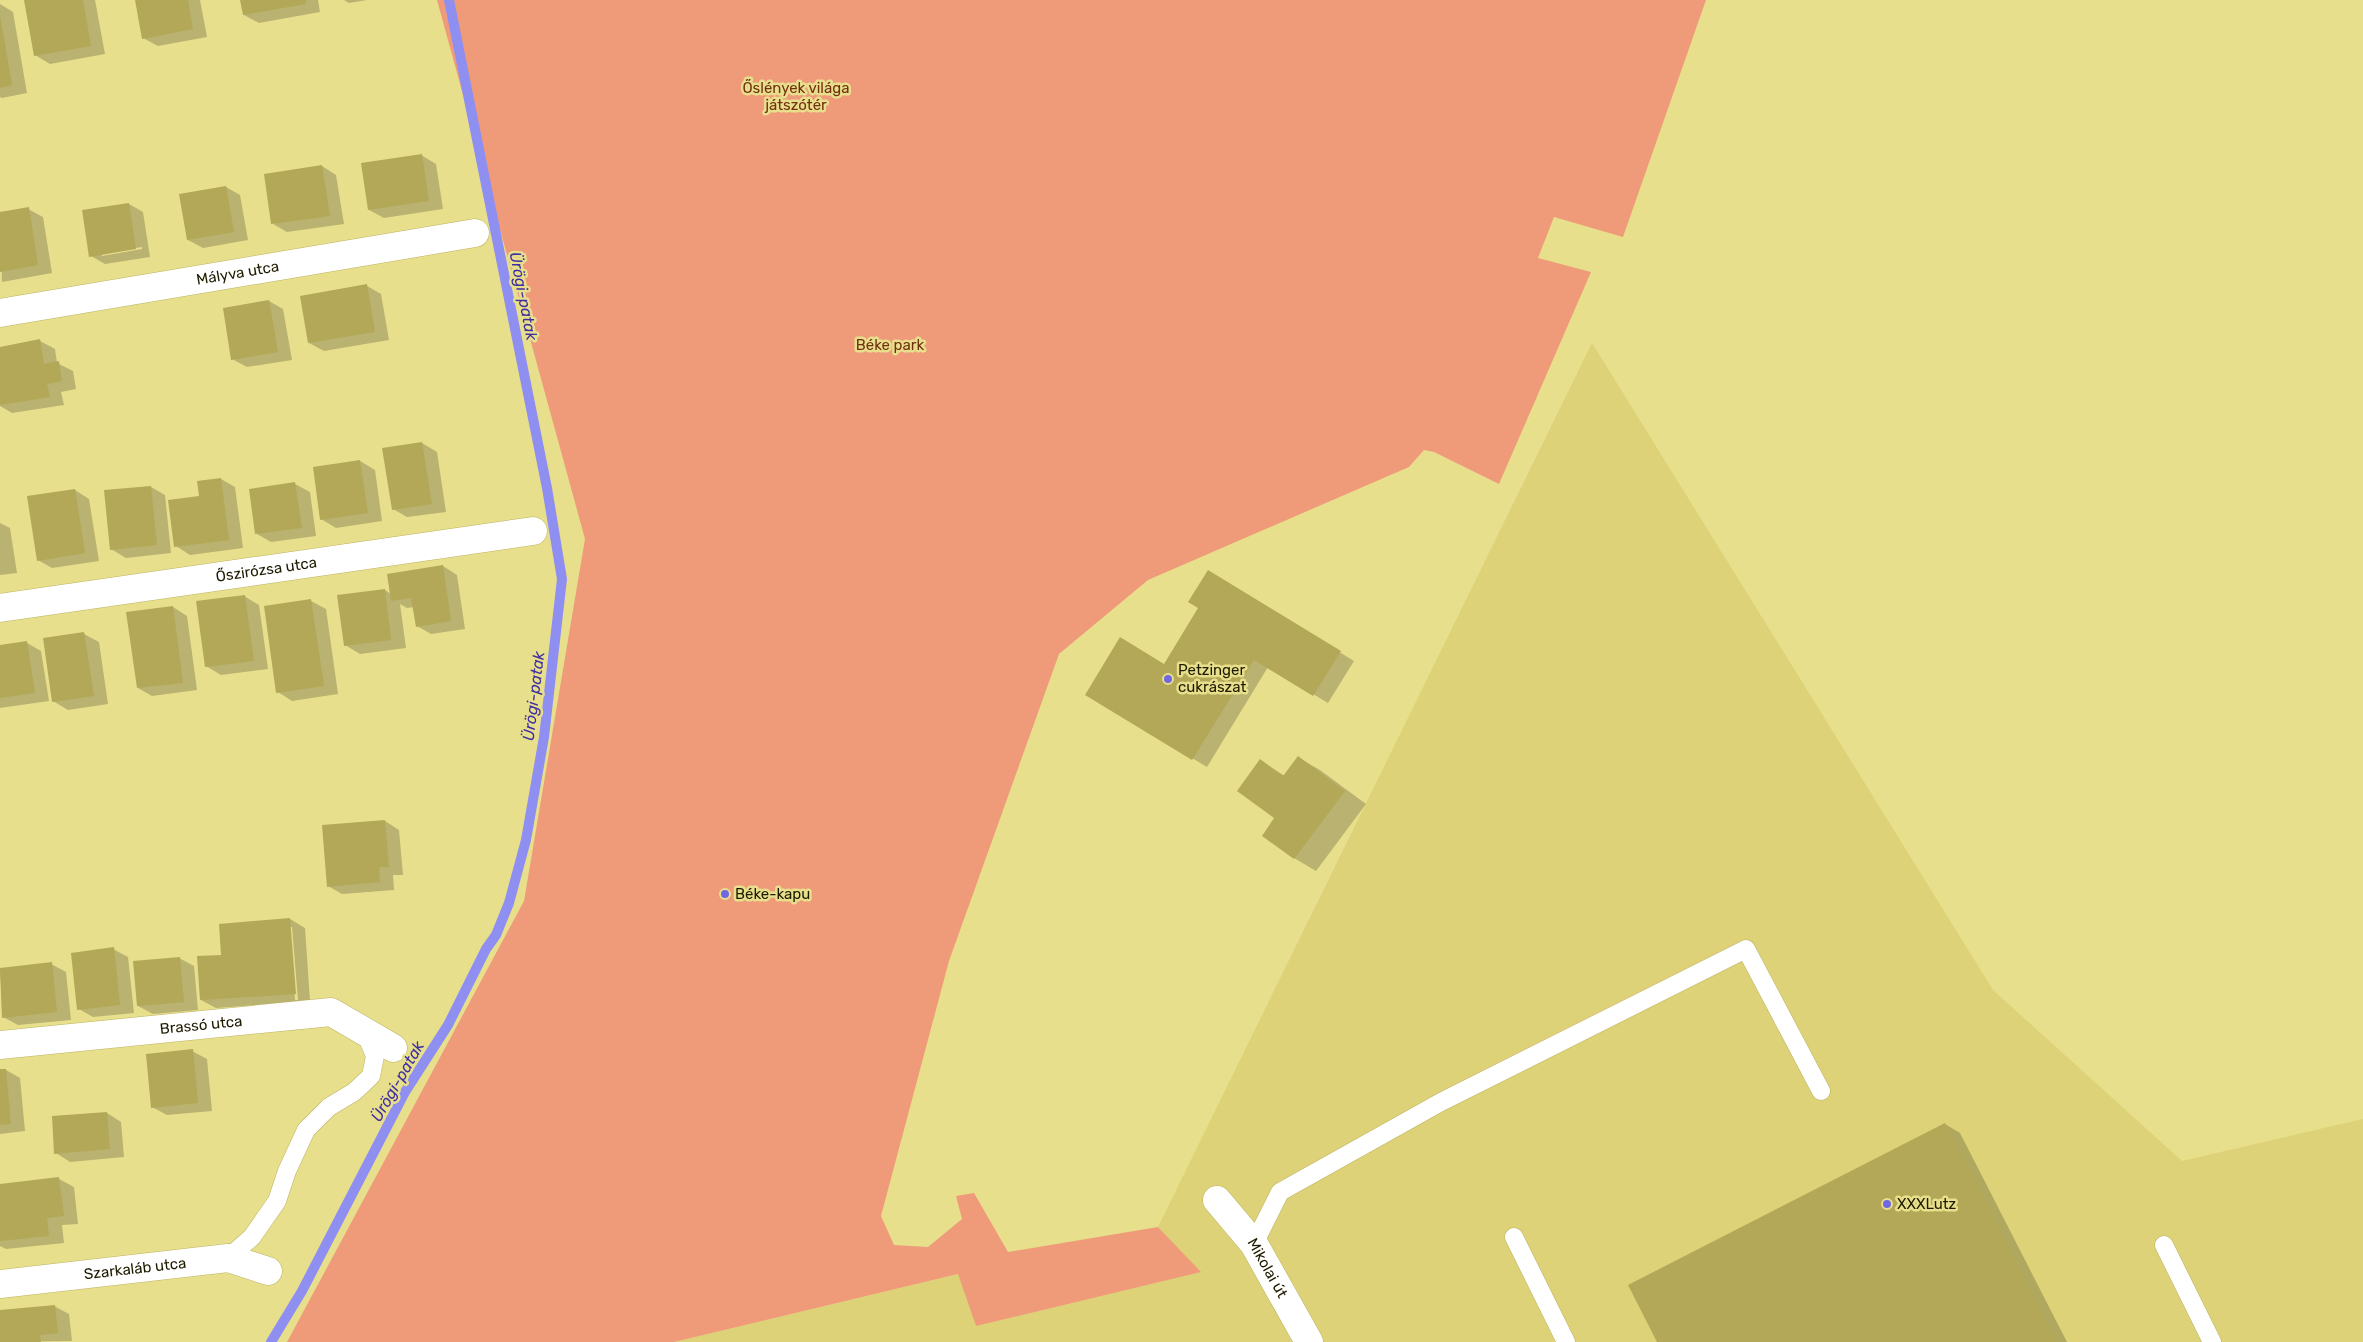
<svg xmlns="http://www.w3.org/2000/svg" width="2363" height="1342" font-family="Rubik,sans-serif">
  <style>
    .built { fill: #ddd277 }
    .green { fill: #ef9b7a }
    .shadow { fill: #0003; fill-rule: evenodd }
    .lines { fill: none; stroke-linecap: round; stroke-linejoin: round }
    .stream { stroke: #8f8ff1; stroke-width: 10 }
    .building { fill: #b2a857 }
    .service-casing { stroke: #bdb362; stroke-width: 19 }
    .minor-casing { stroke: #bdb362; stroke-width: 29 }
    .service { stroke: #fff; stroke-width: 18 }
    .minor { stroke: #fff; stroke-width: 28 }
    .poi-dot { fill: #7068e2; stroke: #e8df8c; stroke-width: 2 }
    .labels { text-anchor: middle; stroke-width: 5; stroke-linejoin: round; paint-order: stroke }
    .park-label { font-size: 15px; fill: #733011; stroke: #e8df8c }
    .street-label { font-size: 15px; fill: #1f1b00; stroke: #e8df8c }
    .poi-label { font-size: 15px; fill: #1f1b00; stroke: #e8df8c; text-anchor: start }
    .water-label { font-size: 16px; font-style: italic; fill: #402fa0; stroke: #e8df8c }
  </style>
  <rect width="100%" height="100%" fill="#e8df8c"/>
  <path class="built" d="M1592,343L1993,990L2182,1161L2363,1119V1342H674L959,1274L976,1326L1200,1272L1158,1227Z"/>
  <path class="green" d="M437,0H1706L1623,237L1554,217L1538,258L1591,272L1499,484L1434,452L1424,450L1409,467L1148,580L1059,654L949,961L881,1216L894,1245L928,1247L962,1219L956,1196L974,1193L1008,1252L1158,1227L1201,1272L976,1326L958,1274L674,1342H287L524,901L585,539Z"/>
  <g class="shadow">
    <path d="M26,0H95L105,54L50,64L35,55Z"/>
    <path d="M136,0H200L207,37L158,46L143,38Z"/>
    <path d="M242,0H318L320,12L259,23L244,15Z"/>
    <path d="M344,0H367L349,3Z"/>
    <path d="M0,4L13,12L27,93L2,98L0,97Z"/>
    <path d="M421,155L436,164L443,209L384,218L369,210Z"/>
    <path d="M322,166L336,175L344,224L287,232L273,224Z"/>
    <path d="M226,187L240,195L248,240L203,248L188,240Z"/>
    <path d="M129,204L143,212L150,257L105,264L91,256ZM142,247V249L102,256V253Z"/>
    <path d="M28,209L43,217L52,273L2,282L0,214Z"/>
    <path d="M367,286L381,294L389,340L324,351L309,343Z"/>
    <path d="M269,301L283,309L292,360L247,367L232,359Z"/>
    <path d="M40,341L55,349L57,363L73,371L76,389L61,392L64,405L12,413L0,406V348Z"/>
    <path d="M422,443L437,452L446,512L407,517L393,509Z"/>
    <path d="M360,461L375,470L382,521L336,528L321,519Z"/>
    <path d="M221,479L235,487L243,548L190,555L176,546Z"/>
    <path d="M295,484L310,492L316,536L271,542L257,534Z"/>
    <path d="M151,487L165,495L171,553L126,558L111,549Z"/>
    <path d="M75,490L89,499L99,561L52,568L38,560Z"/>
    <path d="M0,523L10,528L17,573L0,575Z"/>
    <path d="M443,566L457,575L465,629L431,634L417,626L414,607L407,608L400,604L406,648L360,654L345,645L385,590L391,594Z"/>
    <path d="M1222,580L1354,661L1328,703L1268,667L1207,767L1087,695L1164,665Z"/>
    <path d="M244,596L259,605L268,669L221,675L206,666Z"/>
    <path d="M311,601L326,609L338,694L292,701L278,692Z"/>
    <path d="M173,607L187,616L197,690L152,696L138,688Z"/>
    <path d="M84,634L99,642L108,704L68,710L53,701L44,640Z"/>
    <path d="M27,643L41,651L49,701L0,708V647Z"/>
    <path d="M1299,758L1320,770L1366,804L1316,871L1294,858L1276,818L1261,761L1285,776Z"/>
    <path d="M385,821L399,830L403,875H393L394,890L342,894L328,886Z"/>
    <path d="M290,919L305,928L310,1001L216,1008L201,1000L222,956ZM290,927H292L298,1000H295Z"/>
    <path d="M113,949L128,957L134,1013L93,1017L79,1009Z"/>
    <path d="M179,958L194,966L198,1010L153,1014L138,1006Z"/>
    <path d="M51,964L66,972L71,1020L18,1025L3,1017L0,969Z"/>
    <path d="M192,1051L207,1059L212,1111L167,1115L152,1107Z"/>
    <path d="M0,1070H6L20,1078L25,1131L0,1134Z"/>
    <path d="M107,1113L121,1122L124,1157L70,1162L56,1153Z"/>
    <path d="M1945,1124L1960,1133L2067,1342H1659Z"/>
    <path d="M59,1179L74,1187L78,1224L62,1225L64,1243L6,1249L0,1246V1185Z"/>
    <path d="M54,1306L69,1314L72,1341L0,1342V1311Z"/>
  </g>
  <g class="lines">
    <path class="stream" d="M271,1342L302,1291L405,1092L448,1025L486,949L496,935L509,903L526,840L544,737L562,579L547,488L449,0"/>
  </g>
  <g class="building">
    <path d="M24,0H83L91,46L34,56Z"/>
    <path d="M135,0H188L193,29L142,39Z"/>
    <path d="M240,0H306V4L243,15Z"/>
    <path d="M0,15L12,85L0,88Z"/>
    <path d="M422,154L429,201L368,210L361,163Z"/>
    <path d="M322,165L330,216L271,224L264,174Z"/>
    <path d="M226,186L234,232L187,240L179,194Z"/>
    <path d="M129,203L136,249L89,257L82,210Z"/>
    <path d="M29,207L38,265L0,272V212Z"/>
    <path d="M367,284L375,332L308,343L300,296Z"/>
    <path d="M269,300L278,352L231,360L223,308Z"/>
    <path d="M40,339L44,364L59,361L62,381L47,384L50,397L0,405V347Z"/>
    <path d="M422,442L432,504L392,510L382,448Z"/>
    <path d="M360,460L368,513L320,520L313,467Z"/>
    <path d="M221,478L229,540L174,547L168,500L199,496L197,481Z"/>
    <path d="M295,482L302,528L255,534L249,489Z"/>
    <path d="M151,486L157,545L110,550L104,490Z"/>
    <path d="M75,489L85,553L37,561L27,496Z"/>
    <path d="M443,565L451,621L416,627L411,598L391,601L387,574Z"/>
    <path d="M1208,570L1341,651L1313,696L1254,660L1192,760L1085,695L1120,637L1164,664L1198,608L1188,602Z"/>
    <path d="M385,589L391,640L344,646L337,595Z"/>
    <path d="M245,595L254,661L205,667L196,601Z"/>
    <path d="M311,599L324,686L276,693L264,606Z"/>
    <path d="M173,606L183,683L137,688L126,612Z"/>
    <path d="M84,632L94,696L52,702L43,638Z"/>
    <path d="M27,641L35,693L0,698V645Z"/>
    <path d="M1298,756L1345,791L1294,859L1262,836L1274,818L1237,791L1260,759L1283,776Z"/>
    <path d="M385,820L389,867H379L380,882L327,887L322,825Z"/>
    <path d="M290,918L296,994L200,1000L197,956L221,955L219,924Z"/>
    <path d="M114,947L120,1005L77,1010L71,953Z"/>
    <path d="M180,957L184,1002L137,1006L133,961Z"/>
    <path d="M52,962L57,1012L2,1018L0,968Z"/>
    <path d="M193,1049L198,1103L151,1108L146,1054Z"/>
    <path d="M0,1069H6L11,1124L0,1125Z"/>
    <path d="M107,1112L110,1149L54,1154L52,1116Z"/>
    <path d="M1945,1123L2057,1342H1657L1628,1285Z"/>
    <path d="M59,1177L64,1216L47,1218L49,1236L0,1241V1184Z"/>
    <path d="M55,1305L58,1333L40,1335L41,1342H0V1310Z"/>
  </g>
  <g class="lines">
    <g class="service-casing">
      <g id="service">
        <path d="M1514,1237L1566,1342"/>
        <path d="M1254,1244L1280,1192L1441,1102L1746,949L1821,1091"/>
        <path d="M2164,1245L2212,1342"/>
        <path d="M228,1258L252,1237L277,1201L287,1171L306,1130L329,1107L354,1092L371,1076L375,1056L365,1032"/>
      </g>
    </g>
    <g class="minor-casing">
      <g id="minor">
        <path id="s1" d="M0,313L475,233"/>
        <path id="s2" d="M0,608L533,531"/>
        <path id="s3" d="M0,1045L331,1012L393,1048"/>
        <path id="s4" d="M1217,1200L1254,1244L1309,1342"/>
        <path id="s5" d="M0,1284L228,1258L268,1271"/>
      </g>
    </g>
    <use href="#service" class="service"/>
    <use href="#minor" class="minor"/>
  </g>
  <g class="poi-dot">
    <circle cx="1168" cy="679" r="5"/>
    <circle cx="725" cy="894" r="5"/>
    <circle cx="1887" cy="1204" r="5"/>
  </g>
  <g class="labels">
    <g class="park-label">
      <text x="796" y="93">Őslények világa<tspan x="796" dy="17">játszótér</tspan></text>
      <text x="890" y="350">Béke park</text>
    </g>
    <g class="street-label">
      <text dy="5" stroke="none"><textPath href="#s1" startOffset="241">Mályva utca</textPath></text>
      <text dy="5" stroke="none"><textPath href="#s2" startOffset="269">Őszirózsa utca</textPath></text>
      <text dy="5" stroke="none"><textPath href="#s3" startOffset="202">Brassó utca</textPath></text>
      <text dy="5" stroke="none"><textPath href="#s5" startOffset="136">Szarkaláb utca</textPath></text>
      <text dy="5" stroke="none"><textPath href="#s4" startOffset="85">Mikolai út</textPath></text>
    </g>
    <g class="poi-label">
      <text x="1178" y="675">Petzinger<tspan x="1178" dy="17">cukrászat</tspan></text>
      <text x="735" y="899">Béke-kapu</text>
      <text x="1897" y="1209">XXXLutz</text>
    </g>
    <g class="water-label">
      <text transform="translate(524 296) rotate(79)" y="6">Ürögi-patak</text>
      <text transform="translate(533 696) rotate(-83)" y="6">Ürögi-patak</text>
      <text transform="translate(397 1081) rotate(-60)" y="6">Ürögi-patak</text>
    </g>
  </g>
</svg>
